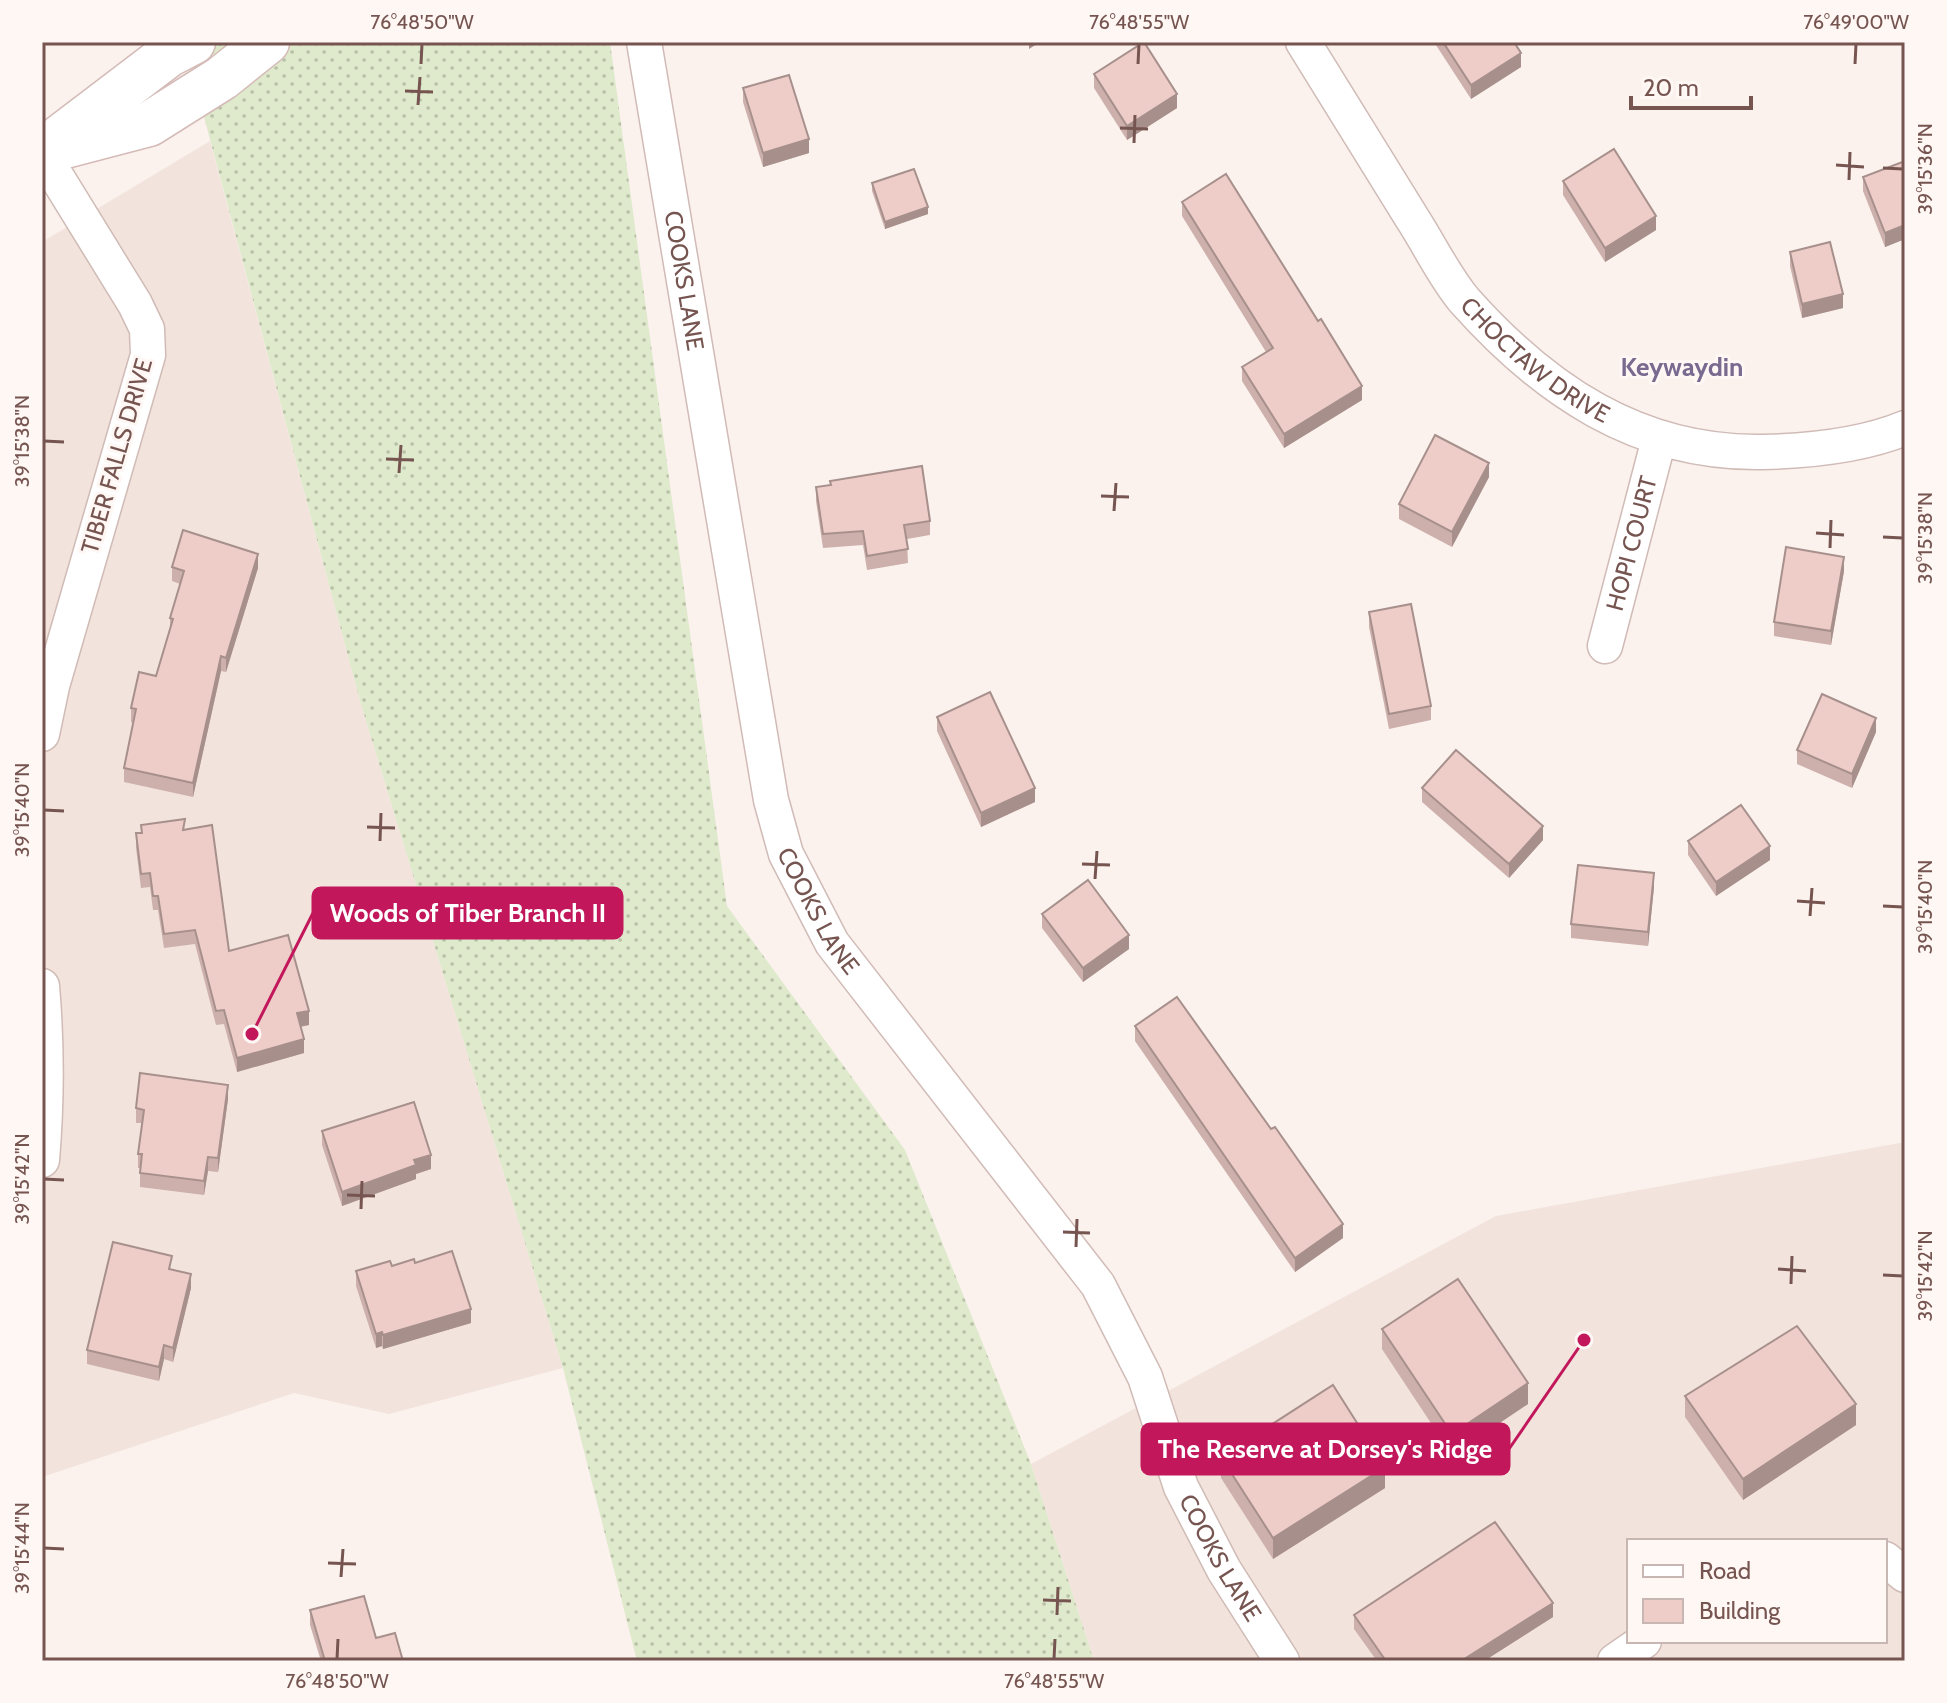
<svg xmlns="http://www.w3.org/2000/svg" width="1947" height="1703" font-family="Cabin,sans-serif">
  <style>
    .residential { fill: #f2e3dd; fill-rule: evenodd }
    .grass { fill: url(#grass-dots) }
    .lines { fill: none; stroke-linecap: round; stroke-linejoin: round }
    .street-casing { stroke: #d0bbb6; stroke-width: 37 }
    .secondary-casing { stroke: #d4bbb7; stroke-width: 47 }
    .street { stroke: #fff; stroke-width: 34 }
    .secondary { stroke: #fff; stroke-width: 44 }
    .wall { fill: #cdb0ac }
    .shaded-wall { fill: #a7908c }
    .building { fill: #eecdc8; stroke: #a7908c; stroke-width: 2 }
    .ticks { fill: none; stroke: #765551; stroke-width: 3 }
    .labels { text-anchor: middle; stroke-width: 6; stroke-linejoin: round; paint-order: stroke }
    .street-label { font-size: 24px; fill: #765551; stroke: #fef7f4 }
    .neighbourhood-label { font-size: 26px; font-weight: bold; fill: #7a6a90; stroke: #fef7f4 }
    .leader { fill: none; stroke: #c2185b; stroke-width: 3 }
    .callout-dot { fill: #c2185b; stroke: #fef7f4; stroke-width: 3 }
    .callout { fill: #c2185b; stroke: #c2185b; stroke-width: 3 }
    .callout-label { font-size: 26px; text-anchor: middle; font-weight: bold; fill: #fff }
    .neatline { fill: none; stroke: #765551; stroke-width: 3 }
    .ticks-label { font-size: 20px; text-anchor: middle; fill: #765551 }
  </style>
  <defs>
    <pattern id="grass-dots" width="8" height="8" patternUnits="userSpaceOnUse" patternTransform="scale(2)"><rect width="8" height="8" fill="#dfe9cc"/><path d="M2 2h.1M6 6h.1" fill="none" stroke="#b9c0a8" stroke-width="1.8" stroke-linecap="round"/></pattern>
  </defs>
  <rect width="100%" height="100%" fill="#fbf2ee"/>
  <g class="residential">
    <path d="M210,141L360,701L563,1368L389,1414L294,1393L42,1477V242Z"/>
    <path d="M1905,1142V1661H1094L1031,1464L1496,1216ZM1629,1541H1885V1641H1629Z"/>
  </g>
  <path class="grass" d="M184,42H610L727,906L905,1150L1031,1464L1094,1661H637L563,1368L360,701Z"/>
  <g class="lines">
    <g class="street-casing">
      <g id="street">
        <path id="s1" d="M644,42L771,800L786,854L832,943L1098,1285L1145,1377L1181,1487L1224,1570L1282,1661"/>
        <path id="s2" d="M1303,42C1339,101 1376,159 1412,218C1429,244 1444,276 1464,300C1544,390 1638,454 1762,452C1809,451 1861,446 1905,428"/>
        <path d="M42,153L135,304L147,329L148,355L52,686L42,734"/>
        <path id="s3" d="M1605,646L1659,439"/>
        <path d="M42,986C47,1044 47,1101 42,1160"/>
        <path d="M1885,1559L1905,1575"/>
        <path d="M1615,1661L1644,1641"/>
      </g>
    </g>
    <g class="secondary-casing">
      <g id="secondary">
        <path d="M59,138L168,55L193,42"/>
        <path d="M42,152L149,124L222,78L267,42"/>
      </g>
    </g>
    <use href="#street" class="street"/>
    <use href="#secondary" class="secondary"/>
  </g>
  <g class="wall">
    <path d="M1434,42H1514L1521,67L1471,99Z"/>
    <path d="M1094,74L1177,108L1127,140L1094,88Z"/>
    <path d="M743,88L809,153L763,167L743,102Z"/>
    <path d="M1905,161V239L1885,247L1863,191V177Z"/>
    <path d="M1563,181L1656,230L1605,262L1563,195Z"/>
    <path d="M872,183L928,214L885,229L872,191Z"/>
    <path d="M1182,202L1318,321L1362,400L1284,448L1242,381V367L1266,352L1182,216Z"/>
    <path d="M1790,252L1843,308L1802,318L1790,266Z"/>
    <path d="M1489,477L1452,547L1399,519V504Z"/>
    <path d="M830,481L930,521V535L907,539L908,563L867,570L863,545L823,548L816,501V487L830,485Z"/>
    <path d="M172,567L258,568L226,672L221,671L193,797L124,782V768L133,723L131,722V708L156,676L170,631V618L180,584L172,581Z"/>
    <path d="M1844,571L1831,645L1774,636V622Z"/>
    <path d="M1369,612L1431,706V720L1389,729L1369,627Z"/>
    <path d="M937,717L1035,802L981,827L937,731Z"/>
    <path d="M1876,732L1852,788L1797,764V750Z"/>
    <path d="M1422,788L1543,840L1509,878L1422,802Z"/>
    <path d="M141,825L185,829L229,951L309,1025L301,1027L304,1053L237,1072L224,1024L216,1025L195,944L164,948L158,910H153L150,887L141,888L136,848V833H141Z"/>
    <path d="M1688,841L1770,860L1716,896L1688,855Z"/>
    <path d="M1654,887L1648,946L1571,938V924Z"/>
    <path d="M1042,914L1129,949L1083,982L1042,928Z"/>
    <path d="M1135,1026L1343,1238L1295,1272L1135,1041Z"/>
    <path d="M228,1099L218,1172L208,1171L204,1195L140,1187V1168H138V1154L142,1123H136V1108Z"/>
    <path d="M322,1131L431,1169L416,1174V1179L342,1206L322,1145Z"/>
    <path d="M415,1263L471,1323L383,1349L382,1346L376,1348L356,1286V1271Z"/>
    <path d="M172,1270L191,1288L173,1362L164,1359L159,1381L87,1364V1350Z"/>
    <path d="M1382,1329L1528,1404L1452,1455L1382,1349Z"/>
    <path d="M1685,1396L1856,1425L1743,1500L1685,1417Z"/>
    <path d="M1221,1457L1385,1488L1273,1559L1221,1478Z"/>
    <path d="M310,1610L376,1638L403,1661H321L310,1625Z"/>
    <path d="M1354,1615L1553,1617L1484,1661H1377L1354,1629Z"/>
  </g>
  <g class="shaded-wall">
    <path d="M1029,42H1040L1029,49Z"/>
    <path d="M1521,53V67L1471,99V85Z"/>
    <path d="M1177,94V108L1127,140V126Z"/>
    <path d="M809,139V153L763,167V153Z"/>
    <path d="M928,207V214L885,229V222Z"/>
    <path d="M1656,216V230L1605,262V248Z"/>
    <path d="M1905,225V239L1885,247V233Z"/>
    <path d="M1843,294V308L1802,318V304Z"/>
    <path d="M1362,386V400L1284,448V434Z"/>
    <path d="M1489,463V477L1452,547V532Z"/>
    <path d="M258,554V568L226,672V658Z"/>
    <path d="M1844,557V571L1831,645V631Z"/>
    <path d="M221,656V671L193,797V783Z"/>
    <path d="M1876,718V732L1852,788V774Z"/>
    <path d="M1035,788V802L981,827V813Z"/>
    <path d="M1543,826V840L1509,878V864Z"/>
    <path d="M1770,846V860L1716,896V882Z"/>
    <path d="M1654,873V887L1648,946V932Z"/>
    <path d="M1129,935V949L1083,982V968Z"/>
    <path d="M309,1011V1025L297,1027V1013Z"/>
    <path d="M304,1039V1053L237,1072V1058Z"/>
    <path d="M228,1085V1099L218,1172V1158Z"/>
    <path d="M431,1155V1169L416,1174V1179L342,1206V1192L414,1160Z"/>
    <path d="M208,1157V1171L204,1195V1181Z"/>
    <path d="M1343,1224V1238L1295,1272V1258Z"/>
    <path d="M191,1274V1288L173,1362V1348Z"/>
    <path d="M471,1309V1323L383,1349V1335Z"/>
    <path d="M382,1332V1346L376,1348V1334Z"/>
    <path d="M164,1345V1359L159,1381V1367Z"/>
    <path d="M1528,1383V1404L1452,1455V1434Z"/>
    <path d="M1856,1404V1425L1743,1500V1479Z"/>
    <path d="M1385,1467V1488L1273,1559V1538Z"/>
    <path d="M1553,1603V1617L1484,1661H1461Z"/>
  </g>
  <g class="building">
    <path d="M1144,42L1177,94L1127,126L1094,74Z"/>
    <path d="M1443,42H1514L1521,53L1471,85Z"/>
    <path d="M789,75L809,139L763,153L743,88Z"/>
    <path d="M1614,149L1656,216L1605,248L1563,181Z"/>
    <path d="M1905,161V225L1885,233L1863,177Z"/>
    <path d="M914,169L928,207L885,222L872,183Z"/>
    <path d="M1226,174L1318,321L1321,319L1362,386L1284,434L1242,367L1273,348L1182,202Z"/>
    <path d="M1830,242L1843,294L1802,304L1790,252Z"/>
    <path d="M1435,435L1489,463L1452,532L1399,504Z"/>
    <path d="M922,466L930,521L904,525L908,549L867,556L863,531L823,534L816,487L831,485L830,481Z"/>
    <path d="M183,530L258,554L226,658L221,656L193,783L124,768L136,709L131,708L139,672L156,676L173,619L170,618L184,571L172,567Z"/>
    <path d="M1786,547L1844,557L1831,631L1774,622Z"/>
    <path d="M1411,604L1431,706L1389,714L1369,612Z"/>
    <path d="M990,692L1035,788L981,813L937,717Z"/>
    <path d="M1822,694L1876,718L1852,774L1797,750Z"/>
    <path d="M1456,750L1543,826L1509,864L1422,788Z"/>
    <path d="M1741,805L1770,846L1716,882L1688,841Z"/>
    <path d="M185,819L183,830L212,825L229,951L288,935L309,1011L297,1013L304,1039L237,1058L224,1010L216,1011L195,930L164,934L158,896H153L150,873L141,874L136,833H142L141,825Z"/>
    <path d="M1578,865L1654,873L1648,932L1571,924Z"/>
    <path d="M1088,880L1129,935L1083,968L1042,914Z"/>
    <path d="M1177,997L1271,1129L1275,1127L1343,1224L1295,1258L1135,1026Z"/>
    <path d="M140,1073L228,1085L218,1158L208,1157L204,1181L140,1173L142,1154H138L144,1110L136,1108Z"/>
    <path d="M414,1102L431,1155L414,1160L416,1165L342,1192L322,1131Z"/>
    <path d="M113,1242L172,1256L169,1269L191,1274L173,1348L164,1345L159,1367L87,1350Z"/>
    <path d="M452,1251L471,1309L383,1335L382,1332L376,1334L356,1271L390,1261L392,1266L414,1259L415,1263Z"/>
    <path d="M1458,1279L1528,1383L1452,1434L1382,1329Z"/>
    <path d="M1797,1326L1856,1404L1743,1479L1685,1396Z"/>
    <path d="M1333,1385L1385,1467L1273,1538L1221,1457Z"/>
    <path d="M1495,1522L1553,1603L1461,1661H1386L1354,1615Z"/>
    <path d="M364,1596L376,1638L395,1633L403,1661H325L310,1610Z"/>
  </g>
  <path class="ticks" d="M421,64L422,44M1138,64L1139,44M1855,64L1856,44M405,91L433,92M418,105L420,77M1120,128L1148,129M1134,143L1135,115M1836,165L1864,167M1883,168L1903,169M1849,180L1850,152M44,441L64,442M386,459L414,460M399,473L401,445M1101,496L1129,497M1114,511L1116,483M1816,533L1844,535M1883,537L1903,538M1830,548L1831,520M44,810L64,811M367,827L395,828M380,841L381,813M1082,864L1110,865M1095,879L1097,851M1797,901L1825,903M1883,906L1903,907M1810,916L1812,888M44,1179L64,1180M347,1195L375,1196M361,1209L362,1181M1063,1232L1090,1233M1076,1247L1077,1219M1778,1269L1806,1271M1883,1275L1903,1276M1791,1284L1792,1256M44,1548L64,1549M328,1563L356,1564M341,1577L343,1549M1043,1600L1071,1601M1057,1615L1058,1587M337,1659L338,1639M1054,1659L1055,1639"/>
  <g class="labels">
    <g class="street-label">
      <text dy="8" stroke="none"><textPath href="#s1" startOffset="242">COOKS LANE</textPath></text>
      <text dy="8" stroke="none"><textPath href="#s2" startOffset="398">CHOCTAW DRIVE</textPath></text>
      <text transform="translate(117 456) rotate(-74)" y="8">TIBER FALLS DRIVE</text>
      <text dy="8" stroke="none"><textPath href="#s3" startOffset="106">HOPI COURT</textPath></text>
      <text dy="8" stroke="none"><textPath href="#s1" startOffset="890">COOKS LANE</textPath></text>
      <text dy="8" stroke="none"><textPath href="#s1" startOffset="1658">COOKS LANE</textPath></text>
    </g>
    <g class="neighbourhood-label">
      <text x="1682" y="376">Keywaydin</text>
    </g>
  </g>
  <path class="leader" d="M252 1034L313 913M1584 1340L1509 1449"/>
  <g class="callout-dot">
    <circle cx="252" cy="1034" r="8"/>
    <circle cx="1584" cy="1340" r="8"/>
  </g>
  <g class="callout">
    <rect x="313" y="888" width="309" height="50" rx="8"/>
    <rect x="1142" y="1424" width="367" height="50" rx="8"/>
  </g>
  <g class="callout-label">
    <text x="468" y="922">Woods of Tiber Branch II</text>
    <text x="1325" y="1458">The Reserve at Dorsey's Ridge</text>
  </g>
  <rect width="1947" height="1703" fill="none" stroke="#fef7f4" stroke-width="88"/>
  <rect x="1627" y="1539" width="260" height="104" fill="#fef7f4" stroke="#c8b6b3" stroke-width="2"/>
  <rect x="1643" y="1565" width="40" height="12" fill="#ffffff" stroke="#c8b6b3" stroke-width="2"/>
  <text x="1699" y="1579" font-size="24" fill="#765551">Road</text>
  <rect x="1643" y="1599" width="40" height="24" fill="#eecdc8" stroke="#c8b6b3" stroke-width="2"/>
  <text x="1699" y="1619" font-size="24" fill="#765551">Building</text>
  <path d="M1631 96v12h120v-12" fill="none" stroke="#765551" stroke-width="4"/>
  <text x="1643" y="96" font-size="24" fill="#765551" stroke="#fef7f4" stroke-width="6" paint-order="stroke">20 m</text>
  <rect x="44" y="44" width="1859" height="1615" class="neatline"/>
  <g class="ticks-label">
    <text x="422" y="29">76°48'50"W</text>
    <text x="1139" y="29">76°48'55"W</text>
    <text x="1856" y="29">76°49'00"W</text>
    <text transform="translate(1925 169) rotate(-90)" y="7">39°15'36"N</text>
    <text transform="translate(22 441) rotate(-90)" y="7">39°15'38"N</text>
    <text transform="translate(1925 538) rotate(-90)" y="7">39°15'38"N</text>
    <text transform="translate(22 810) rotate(-90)" y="7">39°15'40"N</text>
    <text transform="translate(1925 907) rotate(-90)" y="7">39°15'40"N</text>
    <text transform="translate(22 1179) rotate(-90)" y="7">39°15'42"N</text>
    <text transform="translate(1925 1276) rotate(-90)" y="7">39°15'42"N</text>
    <text transform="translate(22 1548) rotate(-90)" y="7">39°15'44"N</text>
    <text x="337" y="1688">76°48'50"W</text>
    <text x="1054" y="1688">76°48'55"W</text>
  </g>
</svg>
